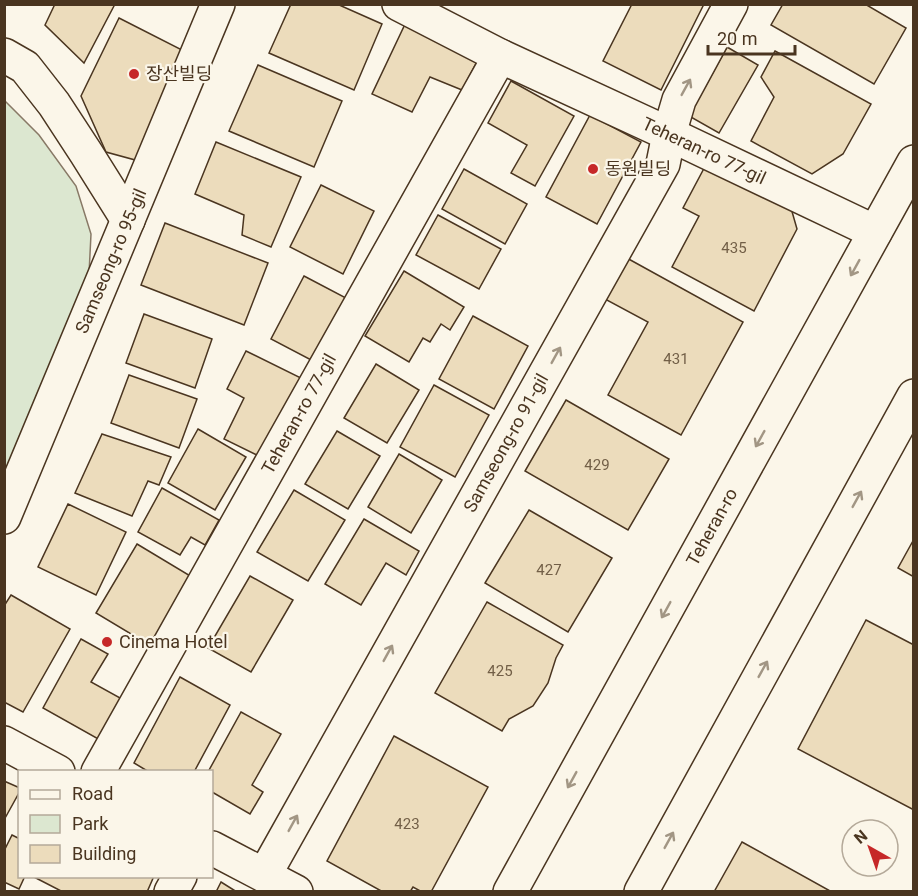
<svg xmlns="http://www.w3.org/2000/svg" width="918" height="896" font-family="Roboto,'Noto Sans KR',sans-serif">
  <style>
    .green { fill: #dce7d0; stroke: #887966; stroke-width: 1.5 }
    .building { fill: #ecdcbc; stroke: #4a3520; stroke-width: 1.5 }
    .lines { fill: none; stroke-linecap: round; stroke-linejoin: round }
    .minor-casing { stroke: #4a3520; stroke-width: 36 }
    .major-casing { stroke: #4a3520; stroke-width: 36 }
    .minor { stroke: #fbf6e9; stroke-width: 33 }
    .major { stroke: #fbf6e9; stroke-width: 33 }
    .oneway { stroke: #a29684 }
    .poi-dot { fill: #c62828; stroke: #fbf6e9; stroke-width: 2 }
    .labels { text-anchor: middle; stroke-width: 4.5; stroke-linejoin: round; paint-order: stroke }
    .number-label { font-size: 15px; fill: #725f47 }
    .poi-label { font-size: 18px; fill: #4a3520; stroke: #fbf6e9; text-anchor: start }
    .street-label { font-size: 18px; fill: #4a3520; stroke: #fbf6e9 }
  </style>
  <rect width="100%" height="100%" fill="#fbf6e9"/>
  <path class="green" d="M5,101L39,135L76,186L91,234L89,274L5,483Z"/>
  <g class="building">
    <path d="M55,4H115L84,63L45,25Z"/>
    <path d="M291,4H337L382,24L354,90L269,53Z"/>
    <path d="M632,4H704L661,90L603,61Z"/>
    <path d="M783,4H865L906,28L874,84L771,25Z"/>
    <path d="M119,18L186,52L139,161L106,152L81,96Z"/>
    <path d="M407,20L481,54L462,90L430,77L412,112L372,94Z"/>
    <path d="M727,47L758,65L719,133L689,116Z"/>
    <path d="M775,51L871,104L843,154L812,174L751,141L774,97L761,77Z"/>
    <path d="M258,65L342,101L314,167L229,131Z"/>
    <path d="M511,81L574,116L535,186L511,173L527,145L488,123Z"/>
    <path d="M590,115L641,142L597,224L546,197Z"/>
    <path d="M216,142L301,177L271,247L242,235L244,215L195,194Z"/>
    <path d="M709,159L789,201L797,229L754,311L672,267L699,216L683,208Z"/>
    <path d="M464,169L527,204L505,244L442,209Z"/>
    <path d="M321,185L374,211L343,274L290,247Z"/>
    <path d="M438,215L501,249L479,289L416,255Z"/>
    <path d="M165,223L268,263L244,325L141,285Z"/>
    <path d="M625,257L743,322L681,435L608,395L648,322L603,298Z"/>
    <path d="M404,271L464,307L450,330L441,324L430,342L423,338L409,362L365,336Z"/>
    <path d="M304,276L346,298L313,361L271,339Z"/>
    <path d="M144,314L212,339L195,388L126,363Z"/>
    <path d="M473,316L528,346L494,409L439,379Z"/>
    <path d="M246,351L305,380L265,459L224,439L244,398L227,389Z"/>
    <path d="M376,364L419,390L387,443L344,418Z"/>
    <path d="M129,375L197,399L179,448L111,423Z"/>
    <path d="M434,385L489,415L455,477L400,447Z"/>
    <path d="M566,400L669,459L628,530L525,471Z"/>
    <path d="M198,429L246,457L215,510L168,483Z"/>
    <path d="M337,431L380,456L348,509L305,484Z"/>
    <path d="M102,434L171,457L159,485L148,481L132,516L75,493Z"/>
    <path d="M399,454L442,480L411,533L368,507Z"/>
    <path d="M162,488L219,520L205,545L191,537L180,555L138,532Z"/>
    <path d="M294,490L345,520L308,581L257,552Z"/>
    <path d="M68,504L126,532L96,595L38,567Z"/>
    <path d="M529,510L612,558L568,632L485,583Z"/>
    <path d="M364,519L419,551L406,575L386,563L361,605L325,584Z"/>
    <path d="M914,539V577L898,568Z"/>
    <path d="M137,544L192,577L151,646L96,613Z"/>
    <path d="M250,576L293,600L251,672L208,648Z"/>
    <path d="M11,595L70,629L23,712L4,702V606Z"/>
    <path d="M487,602L563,645L556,658L548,683L533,706L509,719L502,731L435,693Z"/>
    <path d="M866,620L914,645V810L798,749Z"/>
    <path d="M81,639L108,654L91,682L122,699L100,740L43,708Z"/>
    <path d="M180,677L230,705L194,772H149L134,763Z"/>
    <path d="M241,712L281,734L252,785L263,792L250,814L212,792V772H208Z"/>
    <path d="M394,736L488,787L431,892H422L413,887L410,892H383L327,861Z"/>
    <path d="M4,781L20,788V791L4,820Z"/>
    <path d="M12,835L20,839V876H25L19,889L4,882V851Z"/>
    <path d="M742,842L832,892H714Z"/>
    <path d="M32,876H154L147,892H63Z"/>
    <path d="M221,882L237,892H216Z"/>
  </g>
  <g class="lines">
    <g class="minor-casing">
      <g id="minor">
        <path d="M399,4L500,56L669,134L875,232"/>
        <path d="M4,55L25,67L54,104L86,153L128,220"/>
        <path d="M4,517L218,4"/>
        <path d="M4,743L58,772"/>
        <path d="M98,772L500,56"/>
        <path d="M212,848L296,892"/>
        <path d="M265,874L663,164L669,134L679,100L731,4"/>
        <path d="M171,892L180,876"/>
      </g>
    </g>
    <g class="major-casing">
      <g id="major">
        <path d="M510,892L914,162"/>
        <path d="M641,892L914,396"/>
      </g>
    </g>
    <use href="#minor" class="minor"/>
    <use href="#major" class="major"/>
  </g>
  <defs><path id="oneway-shaft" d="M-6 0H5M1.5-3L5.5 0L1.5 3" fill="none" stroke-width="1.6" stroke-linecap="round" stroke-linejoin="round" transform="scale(1.5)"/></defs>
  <g class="oneway">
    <use href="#oneway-shaft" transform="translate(686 87) rotate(-61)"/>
    <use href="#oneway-shaft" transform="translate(855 268) rotate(119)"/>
    <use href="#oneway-shaft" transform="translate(556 355) rotate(-61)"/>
    <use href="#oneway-shaft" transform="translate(760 439) rotate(119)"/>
    <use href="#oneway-shaft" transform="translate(857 499) rotate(-61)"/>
    <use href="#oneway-shaft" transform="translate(666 610) rotate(119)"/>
    <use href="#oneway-shaft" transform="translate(388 653) rotate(-61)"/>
    <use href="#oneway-shaft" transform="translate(763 669) rotate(-61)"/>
    <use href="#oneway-shaft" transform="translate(572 780) rotate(119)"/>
    <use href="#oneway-shaft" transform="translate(293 823) rotate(-61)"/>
    <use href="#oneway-shaft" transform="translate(669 840) rotate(-61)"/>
  </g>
  <g class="poi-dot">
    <circle cx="134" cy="74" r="6"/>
    <circle cx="593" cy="169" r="6"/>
    <circle cx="107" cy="642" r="6"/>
  </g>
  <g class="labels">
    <g class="number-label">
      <text x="734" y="253">435</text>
      <text x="676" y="364">431</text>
      <text x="597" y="470">429</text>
      <text x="549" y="575">427</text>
      <text x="500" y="676">425</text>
      <text x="407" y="829">423</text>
    </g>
    <g class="poi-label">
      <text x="146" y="80">장산빌딩</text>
      <text x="605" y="175">동원빌딩</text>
      <text x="119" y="648">Cinema Hotel</text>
    </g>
    <g class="street-label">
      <text transform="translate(704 151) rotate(25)" y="6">Teheran-ro 77-gil</text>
      <text transform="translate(111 261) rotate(-67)" y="6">Samseong-ro 95-gil</text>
      <text transform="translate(299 414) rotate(-61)" y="6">Teheran-ro 77-gil</text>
      <text transform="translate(506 443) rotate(-61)" y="6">Samseong-ro 91-gil</text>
      <text transform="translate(712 527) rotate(-61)" y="6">Teheran-ro</text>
    </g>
  </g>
  <rect width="918" height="896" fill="none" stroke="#4a3520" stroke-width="12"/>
  <rect x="18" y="770" width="195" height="108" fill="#fbf6e9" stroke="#b4a999" stroke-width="1.5"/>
  <rect x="30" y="790" width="30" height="9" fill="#fbf6e9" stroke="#b4a999" stroke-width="1.5"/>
  <text x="72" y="800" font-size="18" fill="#4a3520">Road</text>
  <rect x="30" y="815" width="30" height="18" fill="#dce7d0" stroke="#b4a999" stroke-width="1.5"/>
  <text x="72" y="830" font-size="18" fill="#4a3520">Park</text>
  <rect x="30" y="845" width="30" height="18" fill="#ecdcbc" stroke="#b4a999" stroke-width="1.5"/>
  <text x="72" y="860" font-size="18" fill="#4a3520">Building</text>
  <g transform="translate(870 848) rotate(320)"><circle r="28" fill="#fbf6e9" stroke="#b4a999" stroke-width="1.5"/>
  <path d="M0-4.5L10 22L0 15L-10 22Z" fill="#c62828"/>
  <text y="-9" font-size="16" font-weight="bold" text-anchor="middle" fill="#4a3520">N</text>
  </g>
  <path d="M708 45v9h87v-9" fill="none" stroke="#4a3520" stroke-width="3"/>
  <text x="717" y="45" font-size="18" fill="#4a3520" stroke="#fbf6e9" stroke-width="4.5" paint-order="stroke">20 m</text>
</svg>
